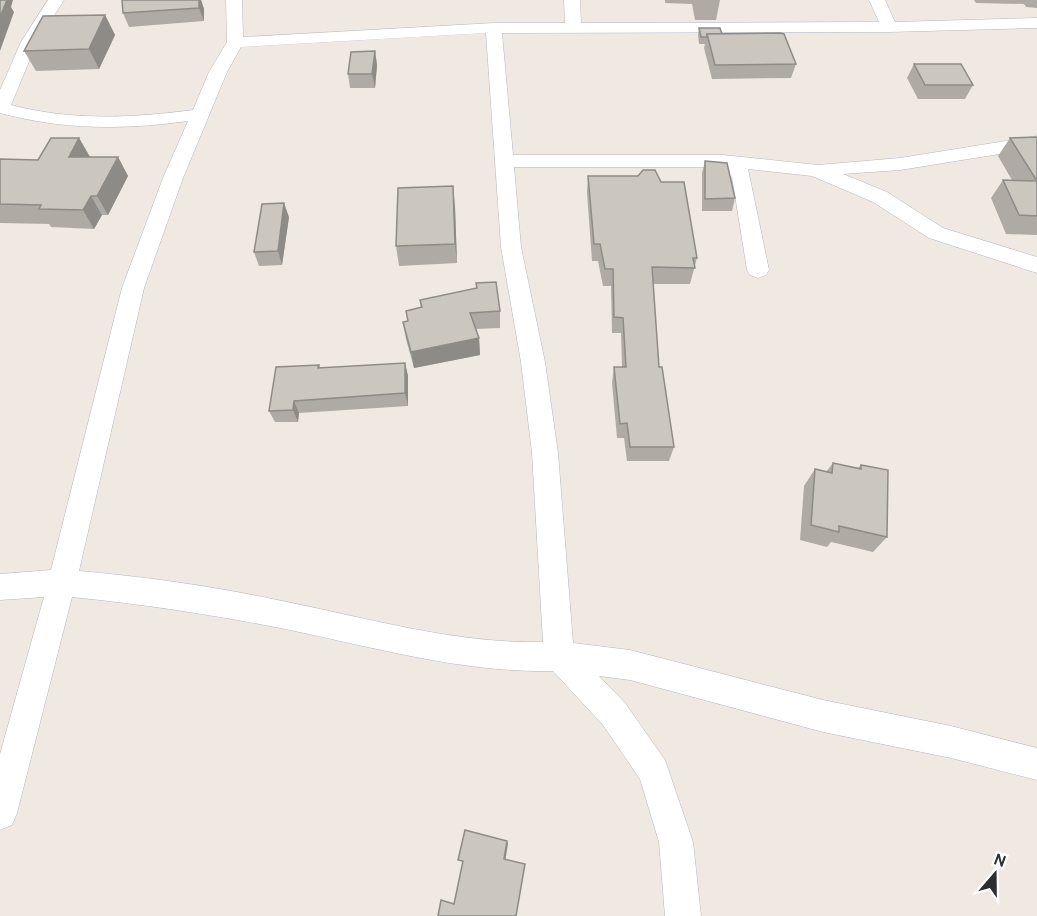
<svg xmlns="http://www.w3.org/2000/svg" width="1037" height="916" font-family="Cabin,sans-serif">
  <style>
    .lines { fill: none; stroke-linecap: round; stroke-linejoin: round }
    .street-casing { stroke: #b4b7c1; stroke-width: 1 }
    .street { fill: #fff; fill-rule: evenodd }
    .wall { fill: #afaba4 }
    .shaded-wall { fill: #8e8b86 }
    .building { fill: #cbc7bf; stroke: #8e8b86; stroke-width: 1.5 }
  </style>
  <rect width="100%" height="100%" fill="#efe9e1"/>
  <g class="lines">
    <g class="street-casing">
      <path id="street" d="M48,0H64L37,42L11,105C72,121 131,118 193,110L209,72L227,42L226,0H242L243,37L494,23H565L564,0H580L581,23L879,22L869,0H885L895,22L1037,18V28L889,32L502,33L513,155H723L818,165L900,158L1037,136V148L900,170L843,174L887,192L943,228L1037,257V273L929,238L873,202L812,176L748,169L769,270L766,275L758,278L750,275L747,270L732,177L719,167H514L521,247L545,362L558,453L573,643L630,650L823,700L951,726L1037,748V780L951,758L823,732L630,680L599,676L625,703L665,760L693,842L701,916H665L659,842L640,779L603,725L553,671C458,673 367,645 275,627C208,614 141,604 72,597L17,813L12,825L0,830V754L44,597L0,600V574L51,570L122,288L163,178L188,121C123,130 64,130 0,113V90L21,42ZM486,33L501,247L521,362L532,453L543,642C454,644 364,617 277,600C212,586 146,577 79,571L144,288L183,178L227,72L241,47Z"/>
    </g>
    <use href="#street" class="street"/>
  </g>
  <g class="wall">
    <path d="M122,0H201L204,9V21L129,27L123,13Z"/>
    <path d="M665,0H720L716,20H695L692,4L665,3Z"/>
    <path d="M974,0H1037V8L1026,7L1024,4L976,3Z"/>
    <path d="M105,15L115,35L99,69L36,71L24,51Z"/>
    <path d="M699,28L722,34L796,64L791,78L712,79L704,48L705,44H699L698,35Z"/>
    <path d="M375,51L377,65L375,88H350L348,74Z"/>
    <path d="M914,64L973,85L965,99H918L907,78Z"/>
    <path d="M1037,137V235L1006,234L991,198L1003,180H1012L998,156L1010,138Z"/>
    <path d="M79,138L90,157H118L128,176L108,215H102L94,229L51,227L49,224L0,223V159L38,160Z"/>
    <path d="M705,161L735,198L732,211H702V173Z"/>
    <path d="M588,176L697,258L690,284H653L659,367L674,447L669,461H627L624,438H617L612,383L614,367H622L621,333H612L611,286H603L598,261H592L587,193Z"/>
    <path d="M455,207L457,263L399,266L396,246Z"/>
    <path d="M289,217L282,265L259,266L254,252Z"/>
    <path d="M420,300L500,311V328L476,329L479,338L480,355L414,368L406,339L403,322H408L406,311L421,308Z"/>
    <path d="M405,363L408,376V406L299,413L298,422H275L269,411L319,365L320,368Z"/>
    <path d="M833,463L858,468L861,465L887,537L873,552L831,542L827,547L800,540L804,486L815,469L826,472Z"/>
  </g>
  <g class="shaded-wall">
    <path d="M3,0H13L11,7L14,12L0,51V17Z"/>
    <path d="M199,0H201L204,9V21L199,8Z"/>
    <path d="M105,15L115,35L99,69L89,49Z"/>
    <path d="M375,51L377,65L375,88L372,74Z"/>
    <path d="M79,138L90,157H69Z"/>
    <path d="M118,157L128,176L108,215L97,196Z"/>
    <path d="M453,186L455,207L457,263L455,244Z"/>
    <path d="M91,196L102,215L94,229L83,210Z"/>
    <path d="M284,203L289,217L282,265L278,251Z"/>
    <path d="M479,338L480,355L414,368L411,352Z"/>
    <path d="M405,363L408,376V406L405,393Z"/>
    <path d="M294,401L299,413L298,422L293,410Z"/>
    <path d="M507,841L508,844L505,862L504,859Z"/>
  </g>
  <g class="building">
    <path d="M0,0H7L0,17Z"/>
    <path d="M122,0H199V8L123,13Z"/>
    <path d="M105,15L89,49L24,51L43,16Z"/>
    <path d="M699,28H720L722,34H707V37H701Z"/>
    <path d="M780,33L784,34L796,64L715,65L707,34Z"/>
    <path d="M375,51L372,74H348L351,52Z"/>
    <path d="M914,64H961L973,85H925Z"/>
    <path d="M1037,137V216L1019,215L1003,180L1037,181L1010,138Z"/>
    <path d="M51,138H79L69,157H118L97,196H91L83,210L39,209L41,205L0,204V159L38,160Z"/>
    <path d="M705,161L727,163L735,198L705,199Z"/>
    <path d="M643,170H655L661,182H684L697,258H693L695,268L652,267L659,367H662L674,447H630L627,423L620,424L614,367H626L623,318L614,317L613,269H605L600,244H594L588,176H638Z"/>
    <path d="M453,186L455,244L396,246L398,188Z"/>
    <path d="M284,203L278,251L254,252L262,204Z"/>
    <path d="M496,282L500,311L470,313L479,338L411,352L403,322L408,321L406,311L422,307L420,300L477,288L476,283Z"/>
    <path d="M405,363V393L294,401L293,410L269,411L276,367L319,365L318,368Z"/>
    <path d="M833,463L861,469V465L888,470L887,537L839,526V532L811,525L815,469L832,473Z"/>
    <path d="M465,830L507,841L504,859L525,864L516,916H438L441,900L454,904L463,861L458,860Z"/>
  </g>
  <g transform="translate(995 874) rotate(20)" stroke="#ffffff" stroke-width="4.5" paint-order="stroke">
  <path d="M0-4.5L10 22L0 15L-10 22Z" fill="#2e2e2e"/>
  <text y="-9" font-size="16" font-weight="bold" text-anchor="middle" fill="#2e2e2e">N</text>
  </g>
</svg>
